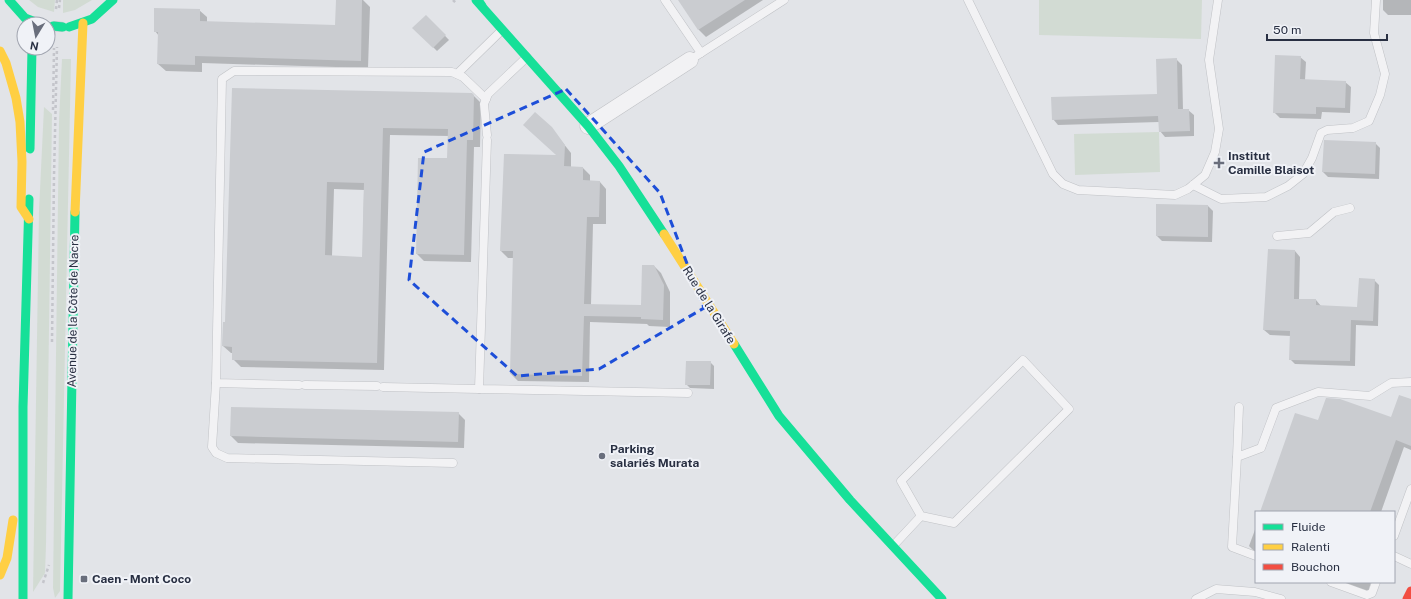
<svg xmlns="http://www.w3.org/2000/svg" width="1411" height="599" font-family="'Public Sans',sans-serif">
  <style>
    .green { fill: #d2dbd3 }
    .shadow { fill: #0003; fill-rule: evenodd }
    .building { fill: #caccd0; fill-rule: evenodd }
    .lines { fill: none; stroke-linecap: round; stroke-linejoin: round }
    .lane-casing { stroke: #c0c2c6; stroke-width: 9 }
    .street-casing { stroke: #c0c2c6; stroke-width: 17 }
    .path { stroke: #c4c5cb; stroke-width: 2.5; stroke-dasharray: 3 3; stroke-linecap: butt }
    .lane { stroke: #f2f2f4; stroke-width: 8 }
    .street { stroke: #f2f2f4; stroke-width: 16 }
    .fast { stroke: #16e098; stroke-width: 9 }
    .slow { stroke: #ffcf43; stroke-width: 9 }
    .jam { stroke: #f24e42; stroke-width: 9 }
    .fast-bridge-casing { stroke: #bec1c6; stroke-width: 10; stroke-linecap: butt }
    .fast-bridge { stroke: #16e098; stroke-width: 9 }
    .marked { fill: none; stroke: #1d4ed8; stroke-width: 3; stroke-dasharray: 8 5; stroke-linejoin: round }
    .poi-dot { fill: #696e7c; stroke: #f0f2f7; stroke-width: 1.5 }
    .labels { text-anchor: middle; stroke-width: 4; stroke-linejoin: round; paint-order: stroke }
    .poi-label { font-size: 12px; font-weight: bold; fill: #282f42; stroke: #f0f2f7; text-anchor: start }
    .street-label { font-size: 12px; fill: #282f42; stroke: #f0f2f7 }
  </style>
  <rect width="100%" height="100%" fill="#e2e4e8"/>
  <g class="green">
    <path d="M29,0H55L54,12L38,7Z"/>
    <path d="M63,0H92L75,10L63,13Z"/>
    <path d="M1039,0H1202L1201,39L1039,35Z"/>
    <path d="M62,59H71L60,591L55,598L53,588L59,121Z"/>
    <path d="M44,107L52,114L46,545L45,573L33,592L39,211Z"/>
    <path d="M1159,132L1160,172L1075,175L1074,134Z"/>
  </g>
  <g class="shadow">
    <path d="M337,0H363L370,7L368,68L202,63V72L166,71L158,64L159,36L155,31L199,10L207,17V23L336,26Z"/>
    <path d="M679,0H763L706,37L699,30Z"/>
    <path d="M1383,0H1411V15H1388L1383,10Z"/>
    <path d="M426,16L449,40L437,51L414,28Z"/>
    <path d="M1300,57L1306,62L1305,80L1345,82L1351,87L1350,113L1322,112L1321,119L1280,118L1274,112Z"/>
    <path d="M1176,59L1182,65L1183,110H1188L1194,115V136L1165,137L1160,131L1159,122L1058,125L1053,119L1158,95Z"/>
    <path d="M233,89L472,94L481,103L480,147H474L471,262L424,261L417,254L448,159L449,136L390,135L384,370L241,367L233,359V353H231L223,346L226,323ZM334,189L364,190L363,258L332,256Z"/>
    <path d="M551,128L571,153V168H583L590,175V182H600L606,189V224H593L591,305L642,306L654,266L661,273L670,292V327L649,326L647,324L590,322L589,382L518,381L511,374L514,258H508L501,251L558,156Z"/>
    <path d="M1375,143L1380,148L1379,179L1328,177L1323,172Z"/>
    <path d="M1208,206L1213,211L1212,242L1162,241L1157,236Z"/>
    <path d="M1295,251L1300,257L1299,300H1316L1321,306L1358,308L1374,280L1379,285L1378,326L1356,325L1355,366L1295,364L1290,359L1291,336L1270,335L1264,330Z"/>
    <path d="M710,362L714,366V389L690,388L686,384Z"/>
    <path d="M1411,400V450L1404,447L1381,512H1261L1319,421L1392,418Z"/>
    <path d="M458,413L465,420L464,448L238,443L231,436Z"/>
    <path d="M1256,527V553L1249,546Z"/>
    <path d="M1336,582H1371L1368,593Z"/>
  </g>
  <g class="building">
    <path d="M336,0H362L361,61L195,56V65L157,64L158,32H154V8L200,9V21L335,25Z"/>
    <path d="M678,0H745L698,30Z"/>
    <path d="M426,15L446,35L433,48L412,28Z"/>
    <path d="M1275,55L1301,56L1300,79L1346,81L1345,108L1316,107V114L1273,113Z"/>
    <path d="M1177,58L1178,109H1189L1190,131L1159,132L1158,116L1052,120L1051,97L1157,94L1156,59Z"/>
    <path d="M232,88L472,93L474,95L473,140H467L464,255L416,254L418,158H447L448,129L383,128L377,363L232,360V347L222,346L223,322H225ZM327,182L364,183L362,257L325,255Z"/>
    <path d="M535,112L552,127L565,145L564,166L583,167V180L600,181L599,217H587L584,304L641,305L642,265H654L664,285L663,320L641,319V317L584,316L582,376L510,374L513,251H500L504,154L556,155L523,125Z"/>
    <path d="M1324,140L1376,142L1375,174L1322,172Z"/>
    <path d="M1156,204L1208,205V237L1156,236Z"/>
    <path d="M1268,249L1295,250L1294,299H1316V305L1357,307L1359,278L1375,279L1373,321L1351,320L1350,361L1289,360L1290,331L1263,330Z"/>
    <path d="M686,361H711L710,385H685Z"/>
    <path d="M1399,395L1411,399V446L1396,440L1370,512H1260L1295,413L1318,420L1326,398L1340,399L1391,417Z"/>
    <path d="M231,407L459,412L458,442L230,436Z"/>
  </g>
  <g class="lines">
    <g class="lane-casing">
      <g id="lane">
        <path d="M665,0L701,53"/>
        <path d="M968,0L1053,174L1063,184L1078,190L1175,195L1188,189L1205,175L1215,152L1219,129L1209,60L1218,0"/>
        <path d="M690,60L784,0"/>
        <path d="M457,74L502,30"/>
        <path d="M487,135L484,104L488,94L527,57"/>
        <path d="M487,140L479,389L688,393"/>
        <path d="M1193,185L1221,199L1266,197L1288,186L1303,174L1312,158L1321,133L1327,130L1353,128L1369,121L1380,95L1385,74L1374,33L1376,0"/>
        <path d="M1277,236L1309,233L1334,212L1350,208"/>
        <path d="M216,383L212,447L216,453L227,458L453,463"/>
        <path d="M299,385L216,383L222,79L234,71L452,72L463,77L486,99"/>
        <path d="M305,385L377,386"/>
        <path d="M383,387L479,389"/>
        <path d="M1239,407L1237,457L1261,448L1276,408L1318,392L1370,396L1391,383L1411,382"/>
        <path d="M1237,457L1232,547L1256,556"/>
        <path d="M1394,536L1411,489"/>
        <path d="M893,546L921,516L954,523L1069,409L1023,360L901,481L921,516"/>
        <path d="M1394,556L1411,564"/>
        <path d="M1331,582L1367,595L1372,593L1376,582"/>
        <path d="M1196,599L1216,589L1255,592L1281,599"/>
      </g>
    </g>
    <g class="street-casing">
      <path id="street" d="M588,126L690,60"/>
    </g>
    <g class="path">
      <path d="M453,0L457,4"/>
      <path d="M59,8L60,0"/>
      <path d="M56,9L57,0"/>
      <path d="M53,110L54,48"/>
      <path d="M52,342L54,176L57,47"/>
      <path d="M43,583L49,565"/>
    </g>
    <use href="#lane" class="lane"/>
    <use href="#street" class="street"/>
    <g class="fast">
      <path d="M9,0L25,18L41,24"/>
      <path d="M476,0L588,126L619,166L664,234"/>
      <path d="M478,0L482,6"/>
      <path d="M69,27L92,19L113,0"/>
      <path d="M30,149L32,48"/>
      <path d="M734,344L779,416L850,500L942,599"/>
      <path d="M23,599V407L29,199"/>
      <path d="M68,599L75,212"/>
    </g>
    <g class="slow">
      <path d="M0,51L6,63L16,98L20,122L22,162L21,207L29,219"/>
      <path d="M75,212L83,23"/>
      <path d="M664,234L734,344"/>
      <path d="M0,575L7,558L13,520"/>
    </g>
    <path class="jam" d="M1407,599L1411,591"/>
    <g class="fast-bridge-casing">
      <path id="fast-bridge" d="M53,26L63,27"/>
    </g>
    <use href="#fast-bridge" class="fast-bridge"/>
  </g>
  <path class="marked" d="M566,89L660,193L704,308L599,369L517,376L409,280L424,152Z"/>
  <g class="poi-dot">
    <path d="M1217 157h4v4h4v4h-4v4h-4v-4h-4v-4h4z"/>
    <circle cx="602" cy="456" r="4"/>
    <rect x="80" y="575" width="8" height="8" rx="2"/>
  </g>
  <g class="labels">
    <g class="poi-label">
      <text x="1228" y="160">Institut<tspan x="1228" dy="14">Camille Blaisot</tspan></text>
      <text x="610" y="453">Parking<tspan x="610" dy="14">salariés Murata</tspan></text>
      <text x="92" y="583">Caen - Mont Coco</text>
    </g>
    <g class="street-label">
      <text transform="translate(709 305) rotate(58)" y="4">Rue de la Girafe</text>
      <text transform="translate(73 311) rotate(-89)" y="4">Avenue de la Côte de Nacre</text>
    </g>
  </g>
  <rect x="1255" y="511" width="140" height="72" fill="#f0f2f7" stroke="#a0a4af"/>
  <rect x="1263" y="524" width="20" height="6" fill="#16e098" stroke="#a0a4af"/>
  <text x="1291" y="531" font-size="12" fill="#282f42">Fluide</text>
  <rect x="1263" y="544" width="20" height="6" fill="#ffcf43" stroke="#a0a4af"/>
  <text x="1291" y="551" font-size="12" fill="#282f42">Ralenti</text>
  <rect x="1263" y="564" width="20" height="6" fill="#f24e42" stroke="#a0a4af"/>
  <text x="1291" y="571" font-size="12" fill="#282f42">Bouchon</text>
  <g transform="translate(36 36) rotate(190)"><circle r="19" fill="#f0f2f7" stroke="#a0a4af"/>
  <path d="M0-3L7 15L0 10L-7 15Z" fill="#696e7c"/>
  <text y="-6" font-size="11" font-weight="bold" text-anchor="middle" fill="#282f42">N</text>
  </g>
  <path d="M1267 34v6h120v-6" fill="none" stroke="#282f42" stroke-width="2"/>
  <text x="1273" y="34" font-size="12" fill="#282f42" stroke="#f0f2f7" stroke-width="3" paint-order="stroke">50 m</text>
</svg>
